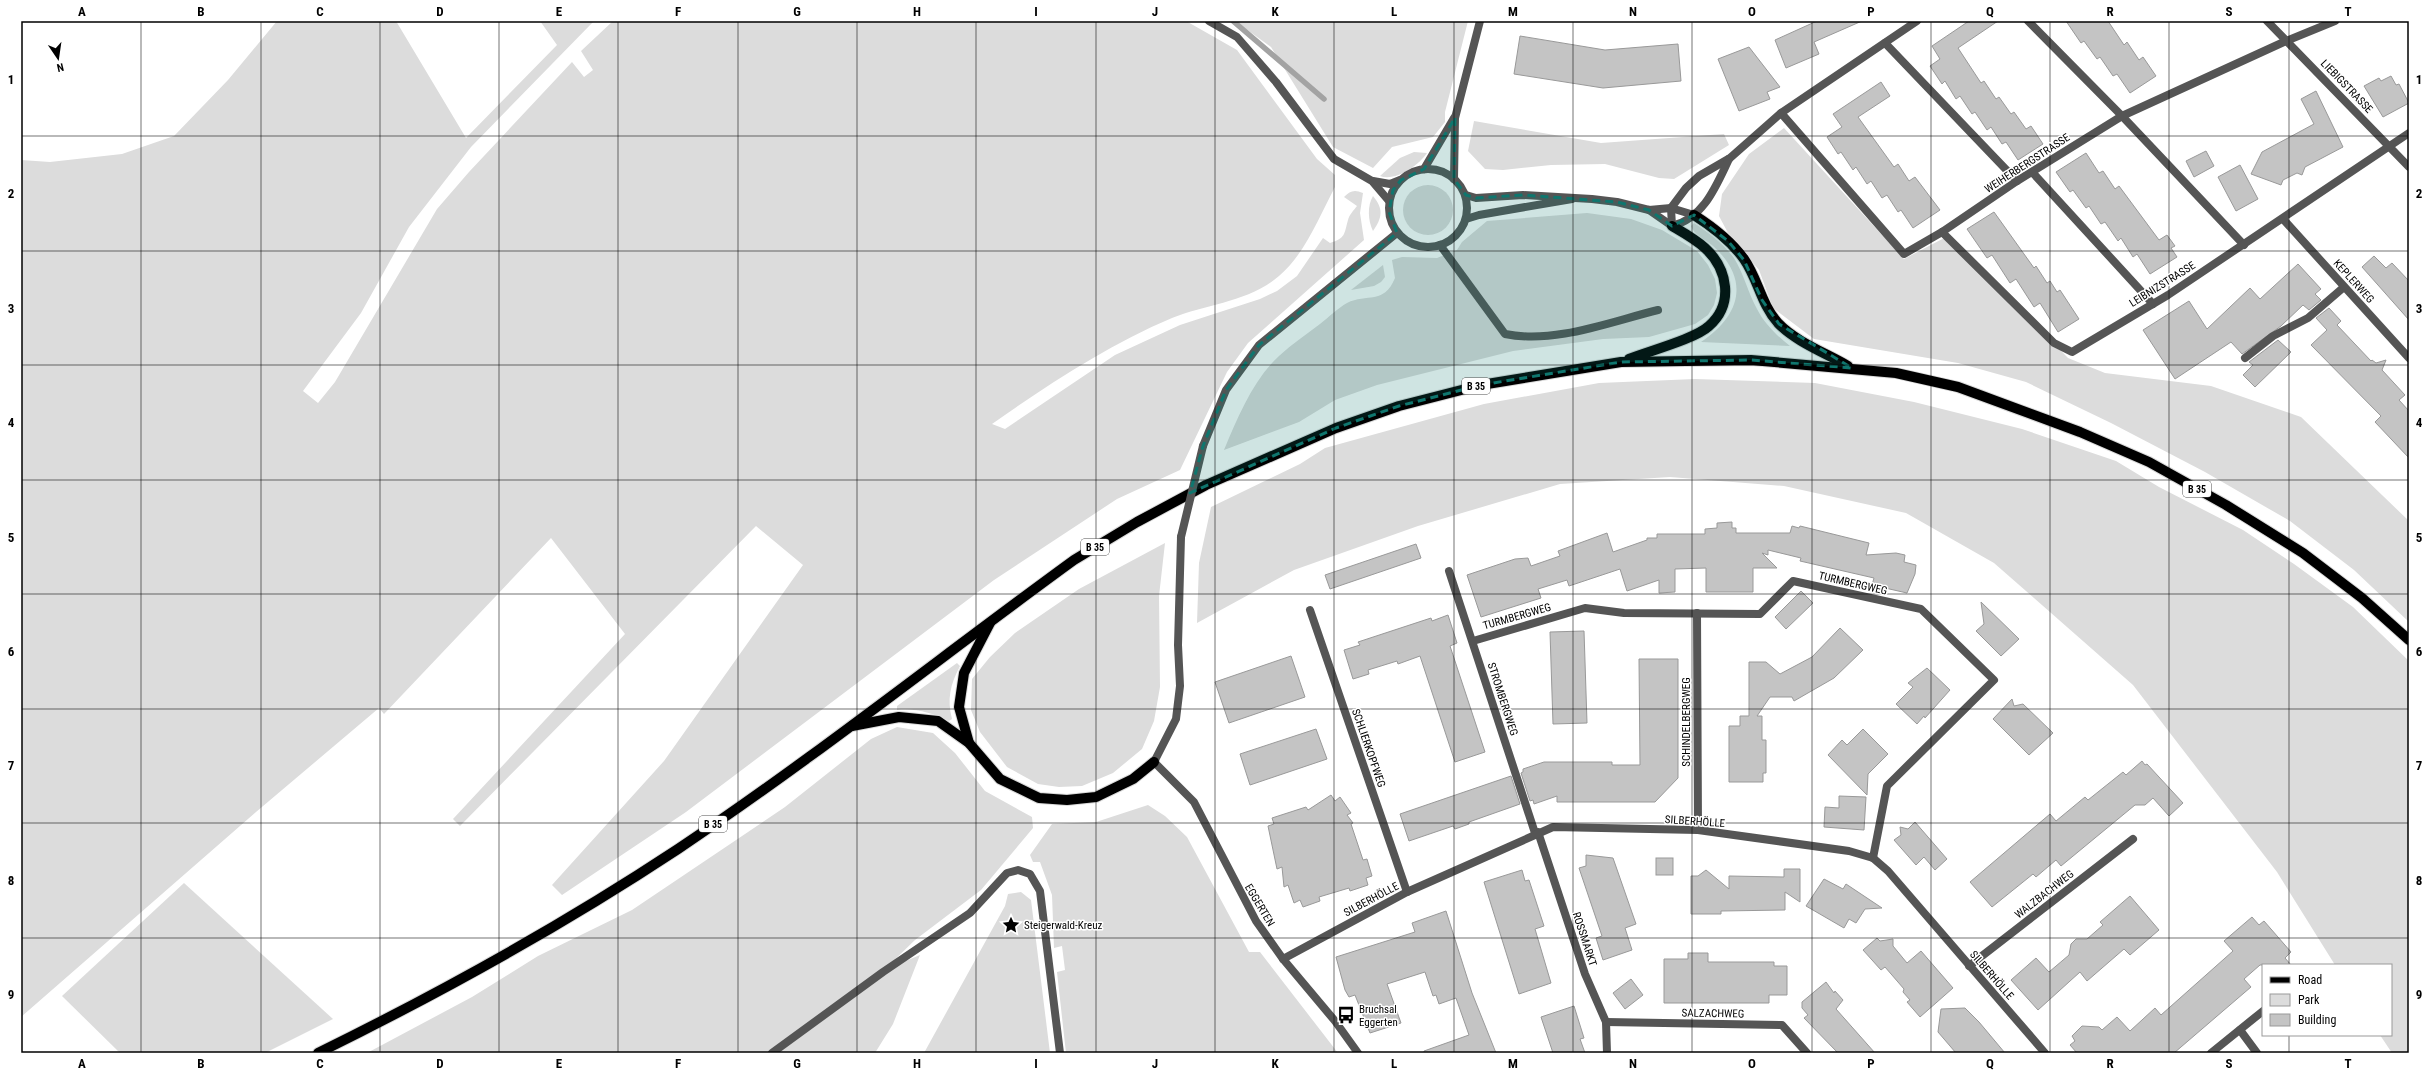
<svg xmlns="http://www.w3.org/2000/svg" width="2430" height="1074" font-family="'Roboto Condensed',sans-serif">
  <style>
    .green { fill: #dcdcdc }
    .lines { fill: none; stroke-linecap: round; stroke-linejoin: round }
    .stream { stroke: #a3a3a3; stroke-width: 5.5 }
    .building { fill: #c4c4c4; stroke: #999 }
    .primary-casing { stroke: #dbdbdb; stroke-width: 12 }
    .service { stroke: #555; stroke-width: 8 }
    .minor { stroke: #555; stroke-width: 8 }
    .primary { stroke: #000; stroke-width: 10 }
    .minor-bridge { stroke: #555; stroke-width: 8 }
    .marked { fill: #0f766e; fill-opacity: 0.2; stroke: #0f766e; stroke-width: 3; stroke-dasharray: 8 5; stroke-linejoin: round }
    .grid { fill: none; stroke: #000; stroke-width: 1; stroke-opacity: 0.55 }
    .labels { text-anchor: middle; stroke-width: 3; stroke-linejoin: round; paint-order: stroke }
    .shield { fill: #fff; stroke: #4c4c4c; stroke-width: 1 }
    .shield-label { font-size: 10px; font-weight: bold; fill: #000 }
    .street-label { font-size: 11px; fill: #000; stroke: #fff }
    .poi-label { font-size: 11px; fill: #000; stroke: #fff; text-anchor: start }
    .neatline { fill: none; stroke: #000; stroke-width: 1.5 }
    .grid-label { font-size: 13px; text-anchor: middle; font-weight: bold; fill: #000 }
  </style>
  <rect width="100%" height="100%" fill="#fff"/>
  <g class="green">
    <path d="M277,21H396L466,138L557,45L540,21H594L471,147L409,227L361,313L303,391L318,403L335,382L437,209L469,172L572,62L584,77L593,70L581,51L613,21H1186L1237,50L1317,159L1335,175V187C1319,217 1305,254 1279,276C1249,302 1207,304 1172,318C1108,345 1049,384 992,424L1005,429L1115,355L1180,325L1260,299L1277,291L1297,276L1323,238L1330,243C1346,238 1344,234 1348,220C1349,215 1354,210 1357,206L1344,197C1350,191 1354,189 1363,193L1360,213L1364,240L1248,343L1227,372L1180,470L1117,499L994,580L686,812L562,895L552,885L664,761L803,565L756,526L460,826L453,819L625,634L551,538L384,714L379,708L256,812L21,1017V160L50,162L122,154L174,136L228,80Z"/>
    <path d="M1235,21H1468L1445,112V122L1433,137L1392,147L1373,168L1333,147L1271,47Z"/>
    <path d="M1474,121L1601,143L1724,134L1729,145L1674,179L1659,178L1605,164L1551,165L1503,170L1485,169L1468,151Z"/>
    <path d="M1784,128L1904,259L1950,235L2068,358L2105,373L2211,386L2301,417L2409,521V622L2354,570L2290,521L2205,472L2111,423L2026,382L1958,363L1814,339L1773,308L1759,270L1728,233L1719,216L1722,194L1749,154Z"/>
    <path d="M1414,152L1427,153C1419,165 1395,182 1380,176L1400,158Z"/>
    <circle cx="1428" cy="210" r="25"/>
    <path d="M1373,196C1384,209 1382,218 1373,231C1368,221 1367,206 1373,196Z"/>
    <path d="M1587,213L1631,219L1662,230L1697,251L1708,265L1715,279L1717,293L1714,305L1708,315L1695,324L1649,337L1603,339L1513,351L1377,385L1335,400L1299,422L1224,450C1238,417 1253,380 1279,356C1292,344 1307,334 1320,324C1329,317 1338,308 1347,303C1367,293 1384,305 1395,278L1392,260L1402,257L1437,258L1457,250L1462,242L1487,221Z"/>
    <path d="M1694,223C1708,232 1724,244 1734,258C1744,274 1748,293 1757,309C1764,323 1777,336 1790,346L1701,342C1740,316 1751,280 1713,246C1705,239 1694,235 1691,226Z"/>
    <path d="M1383,265L1385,277L1381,282L1374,286L1351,290Z"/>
    <path d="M1695,379L1815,383L1914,402L2022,429L2116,461L2159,487L2243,530L2294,564L2353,607L2409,661V1053H2392L2380,1035H2391V965H2335L2277,872L2133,685L1994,563L1906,513L1784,486L1670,477L1560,484L1418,526L1294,570L1197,623L1199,563L1211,507L1300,464L1325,448L1484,404L1599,383Z"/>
    <path d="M1165,543L1159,596L1160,687L1154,721L1142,749L1113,773L1082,786L1059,787L1038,784L1007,767L980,732L971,710L972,679L990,657L1015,633L1079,589Z"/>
    <path d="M957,663L960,666C950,685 947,699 952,719L949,721C932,713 916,708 897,710V706Z"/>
    <path d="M897,727L933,733L955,753L985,791L1032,817L1033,828L981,890L915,940L884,970L920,955L893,1024L875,1053H367L472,997L538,956L632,910L785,807L871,739Z"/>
    <path d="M1148,805L1165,816L1187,837L1249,952H1260L1338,1053H1066L1057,972L1065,970L1062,946L1054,948L1052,895L1040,862H1033L1030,855L1052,824L1096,822Z"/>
    <path d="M184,883L333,1019L265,1053H120L62,996Z"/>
    <path d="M1021,892L1031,900L1050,1053H924L1005,906L1008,894Z"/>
  </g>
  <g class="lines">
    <path class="stream" d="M1233,21L1324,99"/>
  </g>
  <g class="building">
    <path d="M1817,21H1862L1814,42L1819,54L1786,68L1775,40Z"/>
    <path d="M1969,21H1998L1958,48L1981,83L1984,81L1996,99L1999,97L2011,114L2014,112L2026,129L2031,126L2043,144L2018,160L2006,142L2002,144L1991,127L1987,130L1975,112L1972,114L1960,96L1956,99L1945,81L1942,84L1930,66L1940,59L1932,46Z"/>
    <path d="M2066,21H2108L2124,45L2127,42L2139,60L2143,57L2156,76L2130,93L2117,74L2113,76L2100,57L2097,59L2084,41L2081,43Z"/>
    <path d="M1520,36L1605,50L1678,44L1681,81L1603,88L1514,74Z"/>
    <path d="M1749,47L1780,87L1767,92L1770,99L1739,111L1718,59Z"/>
    <path d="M2391,76L2396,85L2399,84L2409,103L2383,117L2364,86L2379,78L2381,81Z"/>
    <path d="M1881,82L1890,96L1858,117L1894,167L1898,164L1909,181L1915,177L1940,210L1913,228L1901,210L1898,212L1887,195L1882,198L1871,181L1867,184L1856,167L1853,170L1841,152L1838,154L1827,137L1842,127L1833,114Z"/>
    <path d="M2316,91L2343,147L2305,167L2302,175L2297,173L2283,180L2281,185L2251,174L2262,152L2314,124L2301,99Z"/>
    <path d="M2206,151L2214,166L2194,177L2186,161Z"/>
    <path d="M2086,153L2099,173L2103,171L2115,189L2119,186L2159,240L2167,235L2175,246L2171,248L2177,257L2150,274L2137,254L2133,257L2121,238L2118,241L2105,222L2101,224L2089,206L2086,208L2073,190L2070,192L2056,172Z"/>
    <path d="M2240,165L2258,199L2236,211L2218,177Z"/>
    <path d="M1994,212L2034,268L2036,266L2047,283L2050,281L2057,292L2060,290L2079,319L2058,332L2040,303L2034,307L2016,279L2010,283L1992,255L1987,258L1967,229Z"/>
    <path d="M2374,256L2386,268L2392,263L2409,281V320L2362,267Z"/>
    <path d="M2298,264L2321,289L2315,294L2321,300L2309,310L2303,305L2281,326L2242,354L2231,342L2175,379L2143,330L2189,301L2207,329L2250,288L2260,299Z"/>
    <path d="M2329,308L2341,321L2337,325L2371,361L2372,360L2376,363L2386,360L2382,370L2405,395L2399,400L2409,411V458L2375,422L2381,416L2311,345L2327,330L2316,318Z"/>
    <path d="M2278,340L2291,352L2255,387L2243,375L2253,365L2249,362Z"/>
    <path d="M1732,522V528H1736V533H1790L1792,526L1799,528L1800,526L1869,543L1866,555L1896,553L1905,555L1904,562L1916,565L1915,574L1907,593L1872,585L1874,578L1800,561L1801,558L1768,550V555L1762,553L1777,568H1753V592H1706V568L1675,569V592L1659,593V580L1627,591L1620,569L1569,586L1567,580L1538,589L1541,598L1481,617L1467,575L1515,559L1528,558L1531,566L1560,556L1558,551L1607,533L1613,552L1647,540V538H1657V534H1705V529L1717,528V523Z"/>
    <path d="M1416,544L1421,558L1330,589L1325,575Z"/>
    <path d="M1801,591L1813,603L1786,629L1775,617Z"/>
    <path d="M1981,602L2019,639L2001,656L1976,631L1984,624Z"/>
    <path d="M1448,615L1457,643L1450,646L1485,752L1455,762L1420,656L1398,664L1397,661L1368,670L1369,674L1353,679L1344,650L1360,645L1358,642L1431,618L1432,621Z"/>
    <path d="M1840,628L1863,650L1834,678L1794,701L1792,697H1770L1757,716H1762V740H1766V773H1763V782H1729V726H1740V716H1749V662H1766L1780,674L1812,657Z"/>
    <path d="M1584,631L1587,723L1553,724L1550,632Z"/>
    <path d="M1291,656L1305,697L1229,723L1215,682Z"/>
    <path d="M1639,659H1678V778L1655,802H1557V796L1534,804L1533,800L1530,801L1521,773L1523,772V769L1544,762H1612V765H1640Z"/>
    <path d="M1927,668L1950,690L1925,718L1924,716L1917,724L1896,704L1913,687L1908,683Z"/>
    <path d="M2012,699L2014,706L2023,704L2053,733L2029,755L1993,719Z"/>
    <path d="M1316,729L1327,759L1250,785L1240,754Z"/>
    <path d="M1863,729L1888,754L1868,774L1867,795L1828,755L1842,740L1847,745Z"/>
    <path d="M2142,761L2145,765L2147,764L2183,803L2169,816L2153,798L2145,805H2135L2061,866L2056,860L2036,877L2033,874L1992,907L1970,882L2050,814L2056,821L2085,797L2088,800L2123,772L2126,775Z"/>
    <path d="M1511,776L1520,804L1469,822V824L1455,829L1453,826L1409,841L1400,814Z"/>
    <path d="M1331,795L1335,801L1340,797L1351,813L1347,815L1353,823L1351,824L1363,860L1367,859L1372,876L1366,878L1368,885L1350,891L1349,888L1319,897L1320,901L1303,907L1300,900L1294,903L1288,885L1284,887L1282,867L1277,869L1268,826L1274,824L1272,818L1306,807L1308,810Z"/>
    <path d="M1839,796L1866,797L1864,830L1824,827L1825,807L1839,808Z"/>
    <path d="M1915,822L1947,859L1935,870L1924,857L1916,865L1894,840L1901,835L1900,827L1908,829Z"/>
    <path d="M1586,855L1613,858L1636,924L1625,928L1632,950L1603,960L1596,938L1602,936L1579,868L1586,866Z"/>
    <rect x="1656" y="858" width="17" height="17"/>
    <path d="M1784,869H1800V902L1785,892V910L1721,911V914H1691V876H1698L1706,870L1729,889V876L1784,877Z"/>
    <path d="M1522,870L1525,881L1529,880L1544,926L1535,929L1551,983L1519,994L1484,882Z"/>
    <path d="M1824,879L1843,889L1846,884L1882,908L1865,909L1856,923L1849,919L1844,928L1806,906Z"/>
    <path d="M2130,896L2159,930L2130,955L2124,949L2087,981L2080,972L2038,1010L2011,980L2036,958L2049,972L2069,955L2071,944L2076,939H2087L2103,925L2100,922Z"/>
    <path d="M1446,911L1472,993L1496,1053H1424V1051L1469,1035L1456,998L1439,1004L1436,995L1433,996L1425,972L1387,984L1401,1023L1370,1033L1355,995L1349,997L1345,990L1336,957L1415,932L1412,923Z"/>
    <path d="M2252,917L2259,925L2264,921L2291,952L2285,958L2291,965H2260L2244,979L2251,987L2174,1053H2077L2070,1045L2075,1041L2072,1036L2082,1026L2099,1027L2102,1030L2117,1017L2130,1031L2155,1008L2161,1015L2233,951L2224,941Z"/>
    <path d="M1877,938L1880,941L1893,939V946L1907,963L1921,951L1953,988L1920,1017L1907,1002L1910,1000L1903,992L1904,989L1885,967L1881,970L1863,950Z"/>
    <path d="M1688,953H1708V962H1774V966H1787V995H1769V1003H1664V959H1688Z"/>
    <path d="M1631,979L1643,995L1625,1009L1613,993Z"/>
    <path d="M1826,982L1834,993L1835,991L1843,1000L1836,1009L1875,1053H1838L1804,1018L1808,1015L1802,1008V1002Z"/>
    <path d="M1574,1006L1584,1038L1580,1039L1585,1053H1553L1541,1017Z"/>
    <path d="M1965,1008L1979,1022L2005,1053H1956L1938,1032L1941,1009Z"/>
  </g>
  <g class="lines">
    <g class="primary-casing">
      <g id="primary">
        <path d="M1694,215C1713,227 1731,241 1744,259C1758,279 1761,304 1778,323C1796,342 1826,353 1848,366"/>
        <path d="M1629,359C1649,351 1695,339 1709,326C1734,304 1728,269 1705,248C1695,239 1684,233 1672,226"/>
        <path d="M852,726L899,717L938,721L969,743L1000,779L1039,798L1067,800L1096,797L1133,779L1154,762"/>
        <path d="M969,743L959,707L964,673L990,623"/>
        <path d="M318,1053C442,992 563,925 678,849C814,758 942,656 1074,560L1137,522L1206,485L1336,428L1399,406L1481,385L1621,362L1751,360L1896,373L1958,387L2080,432L2149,462L2226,505L2303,553L2362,598L2409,640"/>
      </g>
    </g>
    <g class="service">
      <path d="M2028,21L2122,116L2244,245"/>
      <path d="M1885,43L2017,181"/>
      <path d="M2032,172L2153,304"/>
      <path d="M1440,245L1505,334C1555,344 1609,322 1658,310"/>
      <path d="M2245,358L2273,336L2308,318L2344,287"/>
    </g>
    <g class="minor">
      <path d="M1209,21L1237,37L1276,82L1334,159L1372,181L1389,201"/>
      <path d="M2267,21L2409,167"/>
      <path d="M1781,113L1904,254L1942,232L2017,181L2122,116L2286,41L2335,21"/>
      <circle cx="1428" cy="208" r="39"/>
      <path d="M1424,169L1454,118"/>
      <path d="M1454,179L1455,118L1480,21"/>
      <path d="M1373,181L1390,184L1400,180"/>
      <path d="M1466,195L1476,198L1523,195L1592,199L1617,202L1649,210L1671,208L1694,215"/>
      <path d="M1649,210L1672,226"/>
      <path d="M1466,219L1479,215L1572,199"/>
      <path d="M2283,219L2409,358"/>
      <path d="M1672,226L1671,208L1686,188L1699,176L1730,158L1781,113L1917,21"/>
      <path d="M1672,226C1704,218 1716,186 1729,159"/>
      <path d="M1942,232L2054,343L2072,352L2168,295L2409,133"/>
      <path d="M1203,446L1226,390L1259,345L1397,233"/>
      <path d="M1181,537L1178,645L1180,686L1176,719L1154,762L1194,802L1256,921L1283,959L1335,1021L1358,1053"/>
      <path d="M1449,571L1535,833"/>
      <path d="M1310,610L1407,892"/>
      <path d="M1697,613L1698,830"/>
      <path d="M1473,641L1585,608L1624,613L1760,614L1793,581L1921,609L1994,680L1887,786L1873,858"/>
      <path d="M1538,832L1585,974L1606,1022L1607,1053"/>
      <path d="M1283,959L1407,892L1553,827L1698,830L1849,851L1873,858L1888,871L2045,1053"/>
      <path d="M1969,966L2133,839"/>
      <path d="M1606,1022L1782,1025L1807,1053"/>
      <path d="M2240,1030L2257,1053"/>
      <path d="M772,1053L883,972L970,913L1007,873L1018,870L1030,874L1040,891L1060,1053"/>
      <path d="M2211,1053L2263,1011"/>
    </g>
    <use href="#primary" class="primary"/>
    <path class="minor-bridge" d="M1181,537L1203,446"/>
  </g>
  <path class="marked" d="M1455,118L1454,179L1466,195L1476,198L1523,195L1617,202L1649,210L1672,226L1694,215L1728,241L1744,260L1762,300L1779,324L1852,368L1751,360L1621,362L1481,385L1399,406L1336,428L1190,493L1203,446L1226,390L1259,345L1397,233L1389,212L1393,190L1401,180L1424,169Z"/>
  <path class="grid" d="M141,21V1053M261,21V1053M380,21V1053M499,21V1053M618,21V1053M738,21V1053M857,21V1053M976,21V1053M1096,21V1053M1215,21V1053M1334,21V1053M1454,21V1053M1573,21V1053M1692,21V1053M1812,21V1053M1931,21V1053M2050,21V1053M2169,21V1053M2289,21V965M21,136H2409M21,251H2409M21,365H2409M21,480H2409M21,594H2409M21,709H2409M21,823H2409M21,938H2409M2289,1035V1053"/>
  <defs>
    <g id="sight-bare" transform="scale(1.38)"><path d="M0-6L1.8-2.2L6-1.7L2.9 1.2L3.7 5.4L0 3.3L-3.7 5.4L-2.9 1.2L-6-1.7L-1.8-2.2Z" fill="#000" stroke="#fff" stroke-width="2.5" paint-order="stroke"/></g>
    <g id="bus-bare" transform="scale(1.38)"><path d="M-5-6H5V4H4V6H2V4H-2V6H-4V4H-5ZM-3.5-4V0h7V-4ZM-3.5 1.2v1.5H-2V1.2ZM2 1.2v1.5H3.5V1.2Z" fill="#000" stroke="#fff" stroke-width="2.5" paint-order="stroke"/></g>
  </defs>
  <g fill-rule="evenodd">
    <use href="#sight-bare" x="1011" y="925"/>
    <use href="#bus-bare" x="1346" y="1015"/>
  </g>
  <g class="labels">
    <g class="shield">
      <rect x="1462" y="378" width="28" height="16" rx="3"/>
      <rect x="2183" y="481" width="28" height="16" rx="3"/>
      <rect x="1081" y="539" width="28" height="16" rx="3"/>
      <rect x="699" y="816" width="28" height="16" rx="3"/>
    </g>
    <g class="shield-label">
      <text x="1476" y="390">B 35</text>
      <text x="2197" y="493">B 35</text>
      <text x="1095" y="551">B 35</text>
      <text x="713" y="828">B 35</text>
    </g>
    <g class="street-label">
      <text transform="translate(2347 86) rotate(46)" y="4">LIEBIGSTRASSE</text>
      <text transform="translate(2027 163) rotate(-33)" y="4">WEIHERBERGSTRASSE</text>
      <text transform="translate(2354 281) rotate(48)" y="4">KEPLERWEG</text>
      <text transform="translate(2162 284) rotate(-32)" y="4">LEIBNIZSTRASSE</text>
      <text transform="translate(1853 583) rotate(13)" y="4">TURMBERGWEG</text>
      <text transform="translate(1517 616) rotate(-16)" y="4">TURMBERGWEG</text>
      <text transform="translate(1503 699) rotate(72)" y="4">STROMBERGWEG</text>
      <text transform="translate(1686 722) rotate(-90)" y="4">SCHINDELBERGWEG</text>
      <text transform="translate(1369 748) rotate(71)" y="4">SCHLIERKOPFWEG</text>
      <text transform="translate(1695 821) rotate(4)" y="4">SILBERHÖLLE</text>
      <text transform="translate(2044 894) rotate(-38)" y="4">WALZBACHWEG</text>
      <text transform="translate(1371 899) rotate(-28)" y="4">SILBERHÖLLE</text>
      <text transform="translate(1260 905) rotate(59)" y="4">EGGERTEN</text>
      <text transform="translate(1585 939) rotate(72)" y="4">ROSSMARKT</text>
      <text transform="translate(1992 975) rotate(49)" y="4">SILBERHÖLLE</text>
      <text transform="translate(1713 1013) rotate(1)" y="4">SALZACHWEG</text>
    </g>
    <g class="poi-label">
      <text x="1024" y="929">Steigerwald-Kreuz</text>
      <text x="1359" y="1013">Bruchsal<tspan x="1359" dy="13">Eggerten</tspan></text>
    </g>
  </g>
  <rect width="2430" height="1074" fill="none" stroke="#ffffff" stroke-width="44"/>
  <rect x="2262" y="964" width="130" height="72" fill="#ffffff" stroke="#999999"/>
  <rect x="2270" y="977" width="20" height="6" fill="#000000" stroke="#999999"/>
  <text x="2298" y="984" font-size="12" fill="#000000">Road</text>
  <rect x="2270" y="994" width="20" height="12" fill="#dcdcdc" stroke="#999999"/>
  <text x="2298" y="1004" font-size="12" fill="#000000">Park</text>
  <rect x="2270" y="1014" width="20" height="12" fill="#c4c4c4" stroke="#999999"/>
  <text x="2298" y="1024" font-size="12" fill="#000000">Building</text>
  <g transform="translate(58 58) rotate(167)" stroke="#ffffff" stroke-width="3" paint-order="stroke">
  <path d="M0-3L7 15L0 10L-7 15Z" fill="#000000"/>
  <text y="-6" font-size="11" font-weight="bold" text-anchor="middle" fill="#000000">N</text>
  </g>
  <rect x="22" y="22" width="2386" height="1030" class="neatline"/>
  <g class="grid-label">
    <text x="82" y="16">A</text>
    <text x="201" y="16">B</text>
    <text x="320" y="16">C</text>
    <text x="440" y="16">D</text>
    <text x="559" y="16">E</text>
    <text x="678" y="16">F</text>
    <text x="797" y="16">G</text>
    <text x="917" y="16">H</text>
    <text x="1036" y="16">I</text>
    <text x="1155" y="16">J</text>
    <text x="1275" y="16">K</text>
    <text x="1394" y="16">L</text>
    <text x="1513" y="16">M</text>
    <text x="1633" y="16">N</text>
    <text x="1752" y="16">O</text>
    <text x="1871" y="16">P</text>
    <text x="1990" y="16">Q</text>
    <text x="2110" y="16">R</text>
    <text x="2229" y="16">S</text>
    <text x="2348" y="16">T</text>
    <text x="11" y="84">1</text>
    <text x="2419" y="84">1</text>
    <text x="11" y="198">2</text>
    <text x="2419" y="198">2</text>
    <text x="11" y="313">3</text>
    <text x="2419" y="313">3</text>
    <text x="11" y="427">4</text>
    <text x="2419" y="427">4</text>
    <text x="11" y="542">5</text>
    <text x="2419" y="542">5</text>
    <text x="11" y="656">6</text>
    <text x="2419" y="656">6</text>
    <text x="11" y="770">7</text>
    <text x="2419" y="770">7</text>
    <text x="11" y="885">8</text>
    <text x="2419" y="885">8</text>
    <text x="11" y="999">9</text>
    <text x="2419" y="999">9</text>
    <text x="82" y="1068">A</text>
    <text x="201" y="1068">B</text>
    <text x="320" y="1068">C</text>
    <text x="440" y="1068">D</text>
    <text x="559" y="1068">E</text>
    <text x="678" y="1068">F</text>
    <text x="797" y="1068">G</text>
    <text x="917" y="1068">H</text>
    <text x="1036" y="1068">I</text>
    <text x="1155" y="1068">J</text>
    <text x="1275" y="1068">K</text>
    <text x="1394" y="1068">L</text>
    <text x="1513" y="1068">M</text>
    <text x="1633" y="1068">N</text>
    <text x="1752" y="1068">O</text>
    <text x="1871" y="1068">P</text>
    <text x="1990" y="1068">Q</text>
    <text x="2110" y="1068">R</text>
    <text x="2229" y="1068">S</text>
    <text x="2348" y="1068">T</text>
  </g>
</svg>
